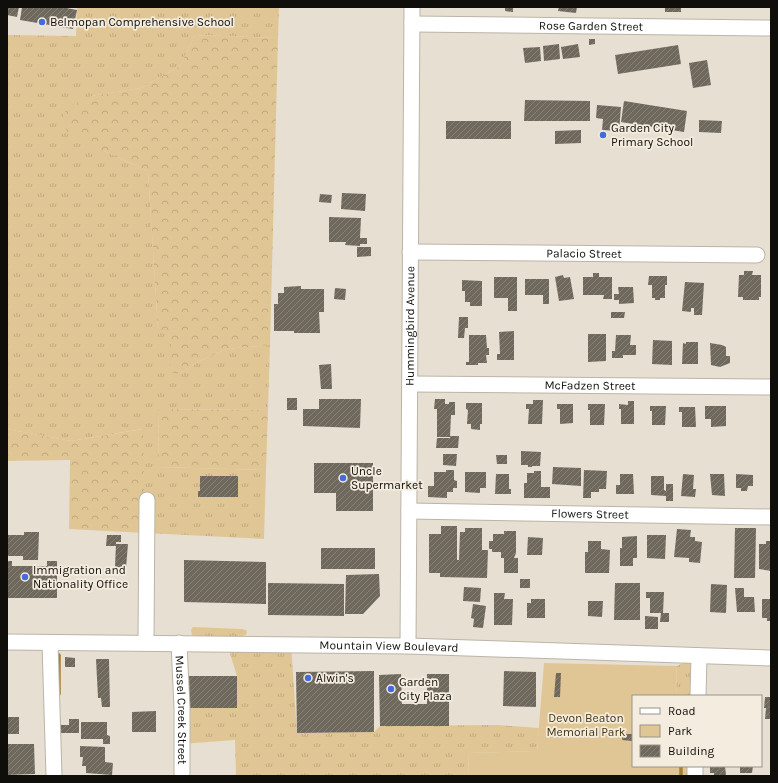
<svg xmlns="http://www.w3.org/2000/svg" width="778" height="783" font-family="Karla,sans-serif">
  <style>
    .grass { fill: url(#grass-tufts) }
    .forest { fill: url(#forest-crowns) }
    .green { fill: #e0c694 }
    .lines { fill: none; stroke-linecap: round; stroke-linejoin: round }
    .stream { stroke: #a58131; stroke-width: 3.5 }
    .building { fill: url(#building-hatch) }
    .minor-casing { stroke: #bbb4a7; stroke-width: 17 }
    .minor { stroke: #fff; stroke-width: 15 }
    .poi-dot { fill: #466add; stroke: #f4eddf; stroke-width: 1.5 }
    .labels { text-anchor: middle; stroke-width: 3.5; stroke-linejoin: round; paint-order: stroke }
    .poi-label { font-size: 12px; fill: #100e0a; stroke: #f4eddf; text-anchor: start }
    .street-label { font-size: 12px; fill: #100e0a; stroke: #f4eddf }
    .park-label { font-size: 12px; fill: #453513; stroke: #f4eddf }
  </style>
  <defs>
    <pattern id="grass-tufts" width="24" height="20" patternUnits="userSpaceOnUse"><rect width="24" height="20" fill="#e0c694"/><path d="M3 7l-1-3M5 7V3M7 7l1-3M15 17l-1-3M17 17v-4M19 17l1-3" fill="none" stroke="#bfa97e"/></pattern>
    <pattern id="forest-crowns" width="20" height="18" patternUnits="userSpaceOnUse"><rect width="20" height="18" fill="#e0c694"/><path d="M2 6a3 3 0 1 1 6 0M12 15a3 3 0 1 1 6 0" fill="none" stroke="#bfa97e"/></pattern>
    <pattern id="building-hatch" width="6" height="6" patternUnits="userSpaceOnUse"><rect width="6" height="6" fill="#6f695d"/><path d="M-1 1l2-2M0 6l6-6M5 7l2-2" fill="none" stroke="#858078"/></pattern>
  </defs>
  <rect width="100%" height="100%" fill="#e7e0d2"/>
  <g class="grass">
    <path d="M77,7H279L278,38L195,35L180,66L141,88L91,96L104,151L148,171L158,329L171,336L180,374L198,362L226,349L270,345L268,410L158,409L159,467L266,470L264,539L145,533L142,429L71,441L7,429V35L76,36Z"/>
    <path d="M193,627L242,629L246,630L247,632L246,635L242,636H197L192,635L191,630Z"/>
    <path d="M227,644H291L297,733L374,732L380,726L498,725L539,728L537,751L469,753L468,776H236L235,740L181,744L182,708H237V676Z"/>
    <path d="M699,656L698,696H676L677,666Z"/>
    <rect x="675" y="766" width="20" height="10"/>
  </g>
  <g class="forest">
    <path d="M195,35L278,38L270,345L226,349L198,362L180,374L170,372L171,336L158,330L148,171L104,151L67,132L62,119L67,107L91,96L141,88L180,66Z"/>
    <path d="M158,409L268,410L266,470L159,467Z"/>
    <path d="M7,429L71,441L143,429L145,533L69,529L70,460L7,461Z"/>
  </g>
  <path class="green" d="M544,663L677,666L676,696H633V766H675V776H468L469,753L537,751Z"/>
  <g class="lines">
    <g class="stream">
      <path d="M59,655V694"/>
      <path d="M681,776V766"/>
    </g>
  </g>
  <g class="building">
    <path d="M7,7H19L17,17L7,15Z"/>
    <path d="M22,7H61L77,10L73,29L20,20Z"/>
    <path d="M505,7H513V12L505,11Z"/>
    <path d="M559,7H577L576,13L558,11Z"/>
    <rect x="665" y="7" width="16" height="5"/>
    <path d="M589,39H595V44L589,45Z"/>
    <path d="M559,44L560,59L544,61L543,46Z"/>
    <path d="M578,44L580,57L563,59L561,47Z"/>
    <path d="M678,45L681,64L618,74L615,55Z"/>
    <path d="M540,47L541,61L525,63L523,48Z"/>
    <path d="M707,60L711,85L693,88L689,63Z"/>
    <path d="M525,100L590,101V121H524Z"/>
    <path d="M624,101L687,111L684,132L621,122Z"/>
    <path d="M597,105L621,107L619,131L602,130L603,119L596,118Z"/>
    <path d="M699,120L722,121L721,133L699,132Z"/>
    <rect x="446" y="121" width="65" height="18"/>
    <path d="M581,130V143L555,144V131Z"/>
    <path d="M342,193L366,194L365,211L341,209Z"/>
    <path d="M320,194L332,195L331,203L319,202Z"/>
    <path d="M329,217L361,218L360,238H367V244H360V246L345,245L346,242H329Z"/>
    <path d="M357,247H371V256L357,257Z"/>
    <path d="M744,271H753L752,275H761V297H759V300H743V297H738L739,275H744Z"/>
    <path d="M593,273H599V277H612V299H603L604,295H583V277H593Z"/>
    <path d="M563,275L564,278L570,277L574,299L559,301L555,277Z"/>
    <path d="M649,276H667V285H665V298H660V300H655V298H652V285H648Z"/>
    <path d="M494,277H517V311H508V298H494Z"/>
    <path d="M525,279H549V304H543V295H525Z"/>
    <path d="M462,280L482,281V306H470V302H465V291H462Z"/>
    <path d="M685,282L704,283L702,315H694V308H691V312L682,311Z"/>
    <path d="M301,286V289H324V312H319L320,333H294V331H274V304H278V293H284V287Z"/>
    <path d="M618,287H633L634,303L619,304V300H614V294H619Z"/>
    <path d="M335,288L346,289L345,300L334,299Z"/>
    <path d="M611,312H625L624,318H611Z"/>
    <path d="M459,317H468V328H465L464,338H458Z"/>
    <path d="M514,331V360H497V354H500L499,332Z"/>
    <path d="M588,334H606V361L588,362Z"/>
    <path d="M469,335H486L487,348H489V355H486L487,363H478V365H466V362H469Z"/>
    <path d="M616,335H631L630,345H636V355H623V358H612V351H615Z"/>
    <path d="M653,340L672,341V365L652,364Z"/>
    <path d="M686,342H698V364H682L683,343L686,344Z"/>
    <path d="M710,343L722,345L726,347V356H730V363L720,367L711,365Z"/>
    <path d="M331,364L332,389H321L319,365Z"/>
    <rect x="287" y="398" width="10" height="12"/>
    <path d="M319,399H361L360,428L303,426V409H319Z"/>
    <path d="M435,399H445V404H449V402H455V415H451L450,437H437V409H434Z"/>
    <path d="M533,400H543L542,424H528L529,409H526V404H533Z"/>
    <path d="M628,401H634V424H621V409H619V404L628,405Z"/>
    <path d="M466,403H482V424H480V430L471,429V424H467L468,410L466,409Z"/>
    <path d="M557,404H573V423L560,424V409H557Z"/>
    <path d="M588,404H605L604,425H590V410H588Z"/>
    <path d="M650,406H666L665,425H652V411H650Z"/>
    <path d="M705,406H726V426L711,427V419H705Z"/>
    <path d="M679,407H695L696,427H682V412H679Z"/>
    <path d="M450,436H459L458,448H436L437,438H450Z"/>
    <path d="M521,451L541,452L540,466H532V467H528V465H521Z"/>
    <path d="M443,454H457L456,466L443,465Z"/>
    <path d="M496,455H507V464H497Z"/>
    <path d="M314,463H373V511H336V493H314Z"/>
    <path d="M553,467L581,468V486L552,484Z"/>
    <path d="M446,470H454V480L457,481V488H453V492H447V498L428,497V486H434V472H446Z"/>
    <path d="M584,470L607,471L606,489H599V492H591V498H583Z"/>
    <path d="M534,471H541V487H550V498H524V483H527V473H534Z"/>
    <path d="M465,472H486V488H480V493L465,492Z"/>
    <path d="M496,474H509V489H511V494H495Z"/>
    <path d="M620,474H633L634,494H616V485H620Z"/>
    <path d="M683,474L694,475L693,489H696L695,497L681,496Z"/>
    <path d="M710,474H724L725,496L712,495Z"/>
    <path d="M736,474L753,475V486H748L747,491H741V488H736Z"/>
    <path d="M200,476H238V497H198V491H200Z"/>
    <path d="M651,476H664V490L666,491V484H673V501H666V496L651,495Z"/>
    <path d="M441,526H457V560H459L460,532H465V528H482V550H488L487,578L440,577V573H429V534H441Z"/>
    <path d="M735,528H756L755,578H734Z"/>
    <path d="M677,529L691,530L690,537H695V541L702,542L700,563L689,562V558L674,557Z"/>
    <path d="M504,531H516V553L514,558H518V573H504V558H501V552H492V549H489V541H493V534H504Z"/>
    <path d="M24,532H39L38,560H23V556H7V535H24Z"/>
    <path d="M107,535H121V542H116V546H106Z"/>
    <path d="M647,535H666L665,559L647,558Z"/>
    <path d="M637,536V558H633V566H620V548H622V537Z"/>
    <path d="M528,537L543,538L542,555H527Z"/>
    <path d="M588,541H601V549L610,550L609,573H585V552H588Z"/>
    <path d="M766,541H771V571L759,569V544H766Z"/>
    <path d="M116,544H128L126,568L115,567Z"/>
    <rect x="321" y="548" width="54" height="21"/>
    <path d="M184,560L266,562V604L184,602Z"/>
    <path d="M7,561H12V566H47V561H57V598H7Z"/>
    <path d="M379,574L380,596L363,614H345L346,575Z"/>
    <rect x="520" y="579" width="10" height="9"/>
    <path d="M268,583L344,584V616L268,615Z"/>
    <path d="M615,583H640V620H614Z"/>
    <path d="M711,584L727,585L726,613L710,612Z"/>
    <path d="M464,587L481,588L480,602L463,601Z"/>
    <path d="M735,588H744V597H754L755,612H737Z"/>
    <path d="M646,592H664L663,613H669V622H660L661,613H650V598H646Z"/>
    <path d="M494,593H505L504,599H513L512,625H494Z"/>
    <path d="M531,599H545V618H527V603H531Z"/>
    <path d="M762,599H771V621H767V618H762Z"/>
    <path d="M588,601H603L602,617L588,616Z"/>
    <path d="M473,604L486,606L483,628L473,627L474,619L471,618Z"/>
    <path d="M645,616L658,617V629H645Z"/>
    <path d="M65,657L75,658V667H65Z"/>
    <path d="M96,659H109L110,707H102L101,698H98Z"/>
    <path d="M374,671V732L297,733L296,672Z"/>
    <path d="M504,671L536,672V707L503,706Z"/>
    <path d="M556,673H561L560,697H554Z"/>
    <path d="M401,674L402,704H427V674H449V726H380L379,675Z"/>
    <rect x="187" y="676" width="50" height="32"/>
    <path d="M765,697H771V719H765L766,708H764Z"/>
    <path d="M156,711V732H132V712Z"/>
    <rect x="7" y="717" width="12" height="17"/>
    <path d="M69,719H79V733H60V725H69Z"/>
    <path d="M81,722H107V735L110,736V744H103V739H81Z"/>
    <path d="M623,734H632V741L622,740Z"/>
    <path d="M7,744H34L35,774L7,775Z"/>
    <path d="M80,746L105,747V762L113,763L112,775L86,773V766H82L83,757H80Z"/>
    <path d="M710,766H725L726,775H714V773H710Z"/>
    <path d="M740,766H753L752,773H740Z"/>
  </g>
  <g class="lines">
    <g class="minor-casing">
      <g id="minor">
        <path id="s1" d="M412,24L771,28"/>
        <path id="s2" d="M410,252L757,255"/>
        <path id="s3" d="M410,384L771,387"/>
        <path id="s4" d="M409,511L771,517"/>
        <path id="s5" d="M7,642L408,646L771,658"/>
        <path d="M50,643L54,776"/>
        <path d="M146,643L147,500"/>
        <path id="s6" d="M179,643L182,708V776"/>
        <path id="s7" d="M408,646L412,7"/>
        <path d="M698,696L699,656"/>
        <path d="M695,776V766"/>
      </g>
    </g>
    <use href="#minor" class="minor"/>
  </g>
  <g class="poi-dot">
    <circle cx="42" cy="22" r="4"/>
    <circle cx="603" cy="135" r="4"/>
    <circle cx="343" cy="478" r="4"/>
    <circle cx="25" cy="577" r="4"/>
    <circle cx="308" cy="678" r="4"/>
    <circle cx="391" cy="689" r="4"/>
  </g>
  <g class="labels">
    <g class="poi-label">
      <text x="50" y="26">Belmopan Comprehensive School</text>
      <text x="611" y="132">Garden City<tspan x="611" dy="14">Primary School</tspan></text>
      <text x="351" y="475">Uncle<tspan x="351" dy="14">Supermarket</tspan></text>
      <text x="33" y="574">Immigration and<tspan x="33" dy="14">Nationality Office</tspan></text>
      <text x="316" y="682">Alwin's</text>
      <text x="399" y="686">Garden<tspan x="399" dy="14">City Plaza</tspan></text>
    </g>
    <g class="street-label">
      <text dy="4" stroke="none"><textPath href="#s1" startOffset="179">Rose Garden Street</textPath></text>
      <text dy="4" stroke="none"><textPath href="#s2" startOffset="174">Palacio Street</textPath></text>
      <text dy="4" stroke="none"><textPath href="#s7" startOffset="320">Hummingbird Avenue</textPath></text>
      <text dy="4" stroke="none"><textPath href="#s3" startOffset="180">McFadzen Street</textPath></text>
      <text dy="4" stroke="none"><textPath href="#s4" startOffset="181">Flowers Street</textPath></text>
      <text dy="4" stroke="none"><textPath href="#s5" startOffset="382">Mountain View Boulevard</textPath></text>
      <text dy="4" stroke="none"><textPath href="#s6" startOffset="67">Mussel Creek Street</textPath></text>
    </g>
    <g class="park-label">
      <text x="586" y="722">Devon Beaton<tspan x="586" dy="14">Memorial Park</tspan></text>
    </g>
  </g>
  <rect width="778" height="783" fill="none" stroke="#100e0a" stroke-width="16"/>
  <rect x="632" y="695" width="130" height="72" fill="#f4eddf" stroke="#99948a"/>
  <rect x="640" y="708" width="20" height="6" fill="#ffffff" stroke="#99948a"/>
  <text x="668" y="715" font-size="12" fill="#100e0a">Road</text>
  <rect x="640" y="725" width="20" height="12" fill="#e0c694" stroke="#99948a"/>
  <text x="668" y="735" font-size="12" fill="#100e0a">Park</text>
  <rect x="640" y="745" width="20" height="12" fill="url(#building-hatch)" stroke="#99948a"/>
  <text x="668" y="755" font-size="12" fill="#100e0a">Building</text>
</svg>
